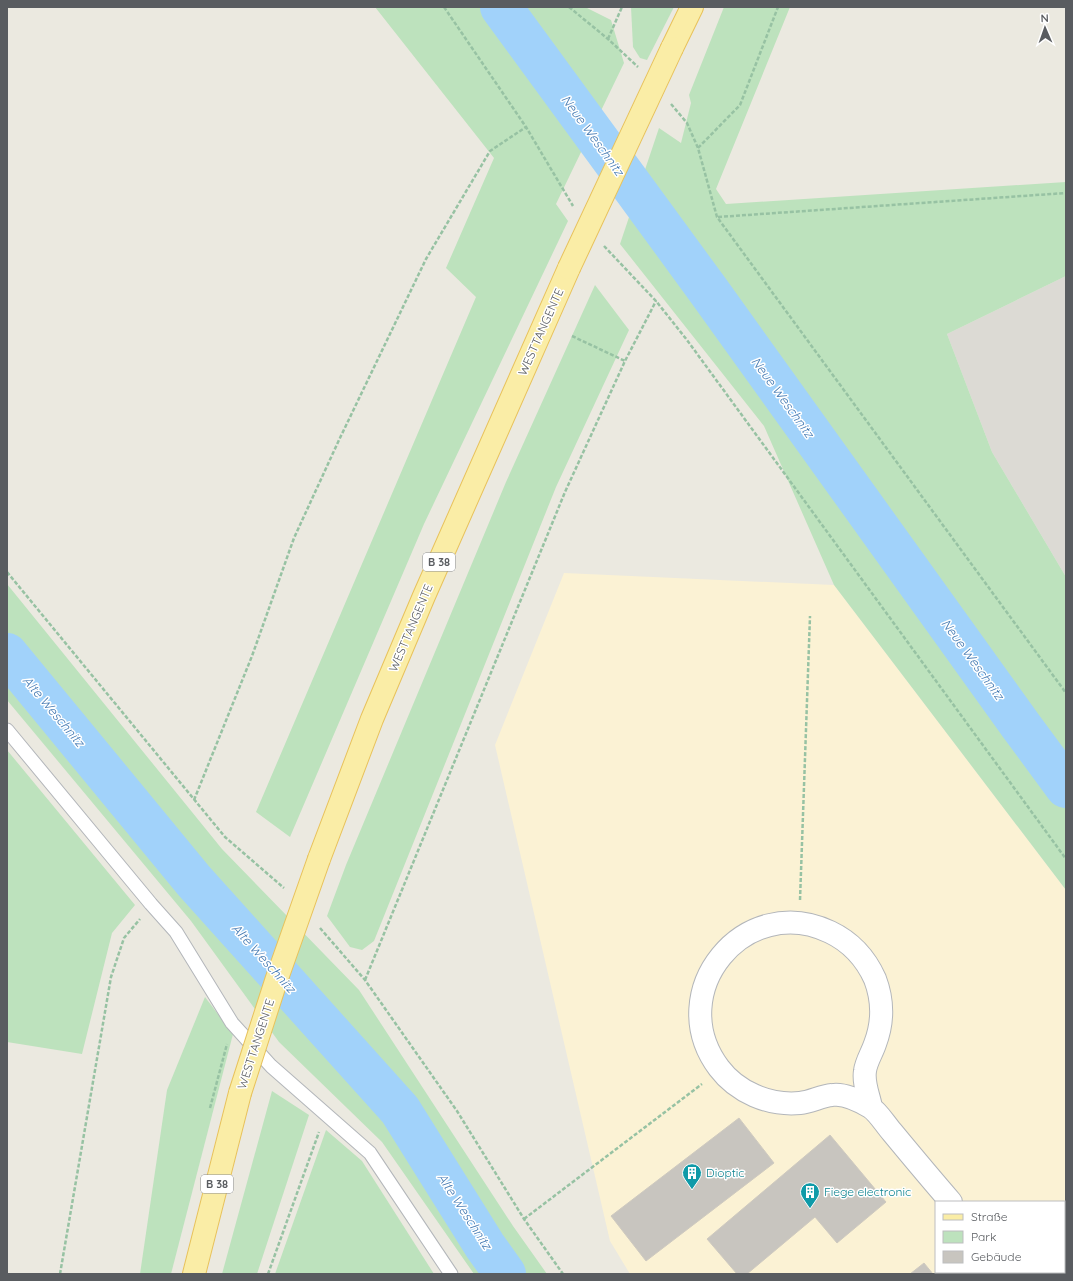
<svg xmlns="http://www.w3.org/2000/svg" width="1073" height="1281" font-family="Quicksand,sans-serif">
  <style>
    .commercial { fill: #fbf2d4; fill-rule: evenodd }
    .industrial { fill: #dcdad4 }
    .green { fill: #bde2bd }
    .lines { fill: none; stroke-linecap: round; stroke-linejoin: round }
    .river { stroke: #a1d2fa; stroke-width: 42 }
    .building { fill: #c8c5bf; stroke: #cfcabf }
    .service-casing { stroke: #b3b6ba; stroke-width: 15 }
    .minor-casing { stroke: #b3b6ba; stroke-width: 24 }
    .primary-casing { stroke: #e8c25b; stroke-width: 24 }
    .path { stroke: #97c2a3; stroke-width: 2.5; stroke-dasharray: 4 2; stroke-linecap: butt }
    .service { stroke: #fff; stroke-width: 13 }
    .minor { stroke: #fff; stroke-width: 22 }
    .primary { stroke: #faeda6; stroke-width: 22 }
    .primary-bridge-casing { stroke: #e8c25b; stroke-width: 24; stroke-linecap: butt }
    .primary-bridge { stroke: #faeda6; stroke-width: 22 }
    .labels { text-anchor: middle; stroke-width: 3; stroke-linejoin: round; paint-order: stroke }
    .shield { fill: #fff; stroke: #8b8d90; stroke-width: 1 }
    .shield-label { font-size: 11px; font-weight: bold; fill: #595c60 }
    .street-label { font-size: 12px; fill: #595c60; stroke: #fff }
    .culture-label { font-size: 12px; fill: #0d838f; stroke: #fff; text-anchor: start }
    .water-label { font-size: 13px; font-style: italic; fill: #4379b2; stroke: #fff }
  </style>
  <rect width="100%" height="100%" fill="#ebe9e0"/>
  <path class="commercial" d="M564,573L834,585L1066,890V1274H630L610,1241L495,745ZM936,1202H1064V1272H936Z"/>
  <path class="industrial" d="M1066,276V577L992,452L947,334Z"/>
  <g class="green">
    <path d="M375,7H585L611,20L624,63L556,204L568,221L424,524L290,837L256,812L476,297L446,268L494,158Z"/>
    <path d="M631,7H674L647,60L640,58L633,47Z"/>
    <path d="M724,7H790L716,189L726,204L1066,182V276L947,334L992,452L1066,577V890L834,585L764,426L620,244L659,128L681,143L691,103L689,95Z"/>
    <path d="M595,285L629,330L556,487L374,941L362,950L350,947L327,916L346,865L506,482Z"/>
    <path d="M7,584L222,849L359,990L513,1226L547,1274H474L382,1142L279,1042L191,921L7,700Z"/>
    <path d="M7,750L135,905L112,933L82,1054L7,1042Z"/>
    <path d="M205,997L233,1034L171,1274H140L167,1090Z"/>
    <path d="M272,1091L309,1115L257,1274H222Z"/>
    <path d="M326,1130L362,1161L434,1274H275Z"/>
  </g>
  <g class="lines">
    <g class="river">
      <path d="M501,7L708,290L1021,726L1066,787"/>
      <path d="M7,654L194,881L400,1110L485,1246L505,1274"/>
    </g>
  </g>
  <g class="building">
    <path d="M739,1118L774,1163L646,1261L611,1216Z"/>
    <path d="M830,1135L886,1202L837,1243L815,1217L747,1274H737L707,1239Z"/>
    <path d="M924,1263L933,1274H910Z"/>
  </g>
  <g class="lines">
    <g class="service-casing">
      <path id="service" d="M7,730L151,904L176,932L232,1023L271,1066L370,1153L451,1274"/>
    </g>
    <g class="minor-casing">
      <g id="minor">
        <path d="M871,1107C869,1096 863,1083 865,1071C866,1062 872,1053 875,1044C883,1023 883,1000 875,979C866,959 851,942 830,932C745,891 662,992 719,1068C737,1092 769,1106 800,1103C811,1102 821,1096 832,1095C844,1093 860,1101 870,1107C878,1112 885,1124 892,1132C911,1155 931,1179 951,1202"/>
        <path d="M1010,1272L1012,1274"/>
      </g>
    </g>
    <g class="primary-casing">
      <g id="primary">
        <path d="M672,48L692,7"/>
        <path d="M319,859L372,719L424,596L569,268"/>
        <path d="M194,1274L240,1093"/>
      </g>
    </g>
    <g class="path">
      <path d="M444,7L526,127L573,206"/>
      <path d="M569,7L608,39L638,67"/>
      <path d="M608,39L622,7"/>
      <path d="M671,104L687,123L698,148L717,217L1066,693"/>
      <path d="M698,148L740,105L778,7"/>
      <path d="M718,217L1066,193"/>
      <path d="M604,246L656,301L687,340L1066,859"/>
      <path d="M572,336L625,361"/>
      <path d="M7,572L225,837L284,888"/>
      <path d="M194,800L252,656L294,538L339,440L426,259L490,151L526,127"/>
      <path d="M800,900L810,616"/>
      <path d="M320,928L365,980L457,1111L524,1219L563,1274"/>
      <path d="M365,980L565,492L625,361L656,301"/>
      <path d="M210,1108L227,1044"/>
      <path d="M524,1219L702,1084"/>
      <path d="M60,1274L111,977L124,938L140,919"/>
      <path d="M268,1274L319,1132"/>
    </g>
    <use href="#service" class="service"/>
    <use href="#minor" class="minor"/>
    <use href="#primary" class="primary"/>
    <g class="primary-bridge-casing">
      <g id="primary-bridge">
        <path d="M569,268L672,48"/>
        <path d="M240,1093L276,981L319,859"/>
      </g>
    </g>
    <use href="#primary-bridge" class="primary-bridge"/>
  </g>
  <defs>
    <g id="building-pin" transform="scale(1)"><path d="M0 17L-7.5 6A9.5 9.5 0 1 1 7.5 6Z" fill="#0f9aa8" stroke="#fff"/><path d="M-4-6H4V6H1V3H-1V6H-4ZM-2.5-4.3h1.7v1.8h-1.7ZM.8-4.3h1.7v1.8H.8ZM-2.5-1h1.7V.8h-1.7ZM.8-1h1.7V.8H.8Z" fill="#fff"/></g>
  </defs>
  <g fill-rule="evenodd">
    <use href="#building-pin" x="692" y="1173"/>
    <use href="#building-pin" x="810" y="1192"/>
  </g>
  <g class="labels">
    <g class="shield">
      <rect x="423" y="553" width="32" height="18" rx="3"/>
      <rect x="201" y="1175" width="32" height="18" rx="3"/>
    </g>
    <g class="shield-label">
      <text x="439" y="566">B 38</text>
      <text x="217" y="1188">B 38</text>
    </g>
    <g class="street-label">
      <text transform="translate(541 332) rotate(-66)" y="4">WESTTANGENTE</text>
      <text transform="translate(411 628) rotate(-67)" y="4">WESTTANGENTE</text>
      <text transform="translate(256 1044) rotate(-72)" y="4">WESTTANGENTE</text>
    </g>
    <g class="culture-label">
      <text x="706" y="1177">Dioptic</text>
      <text x="824" y="1196">Fiege electronic</text>
    </g>
    <g class="water-label">
      <text transform="translate(593 135) rotate(54)" y="5">Neue Weschnitz</text>
      <text transform="translate(783 397) rotate(54)" y="5">Neue Weschnitz</text>
      <text transform="translate(973 659) rotate(54)" y="5">Neue Weschnitz</text>
      <text transform="translate(54 711) rotate(50)" y="5">Alte Weschnitz</text>
      <text transform="translate(264 958) rotate(48)" y="5">Alte Weschnitz</text>
      <text transform="translate(465 1211) rotate(57)" y="5">Alte Weschnitz</text>
    </g>
  </g>
  <rect width="1073" height="1281" fill="none" stroke="#595c60" stroke-width="16"/>
  <rect x="935" y="1201" width="130" height="72" fill="#ffffff" stroke="#bdbebf"/>
  <rect x="943" y="1214" width="20" height="6" fill="#faeda6" stroke="#bdbebf"/>
  <text x="971" y="1221" font-size="12" fill="#595c60">Straße</text>
  <rect x="943" y="1231" width="20" height="12" fill="#bde2bd" stroke="#bdbebf"/>
  <text x="971" y="1241" font-size="12" fill="#595c60">Park</text>
  <rect x="943" y="1251" width="20" height="12" fill="#c8c5bf" stroke="#bdbebf"/>
  <text x="971" y="1261" font-size="12" fill="#595c60">Gebäude</text>
  <g transform="translate(1045 28) rotate(358)" stroke="#ffffff" stroke-width="3" paint-order="stroke">
  <path d="M0-3L7 15L0 10L-7 15Z" fill="#595c60"/>
  <text y="-6" font-size="11" font-weight="bold" text-anchor="middle" fill="#595c60">N</text>
  </g>
</svg>
